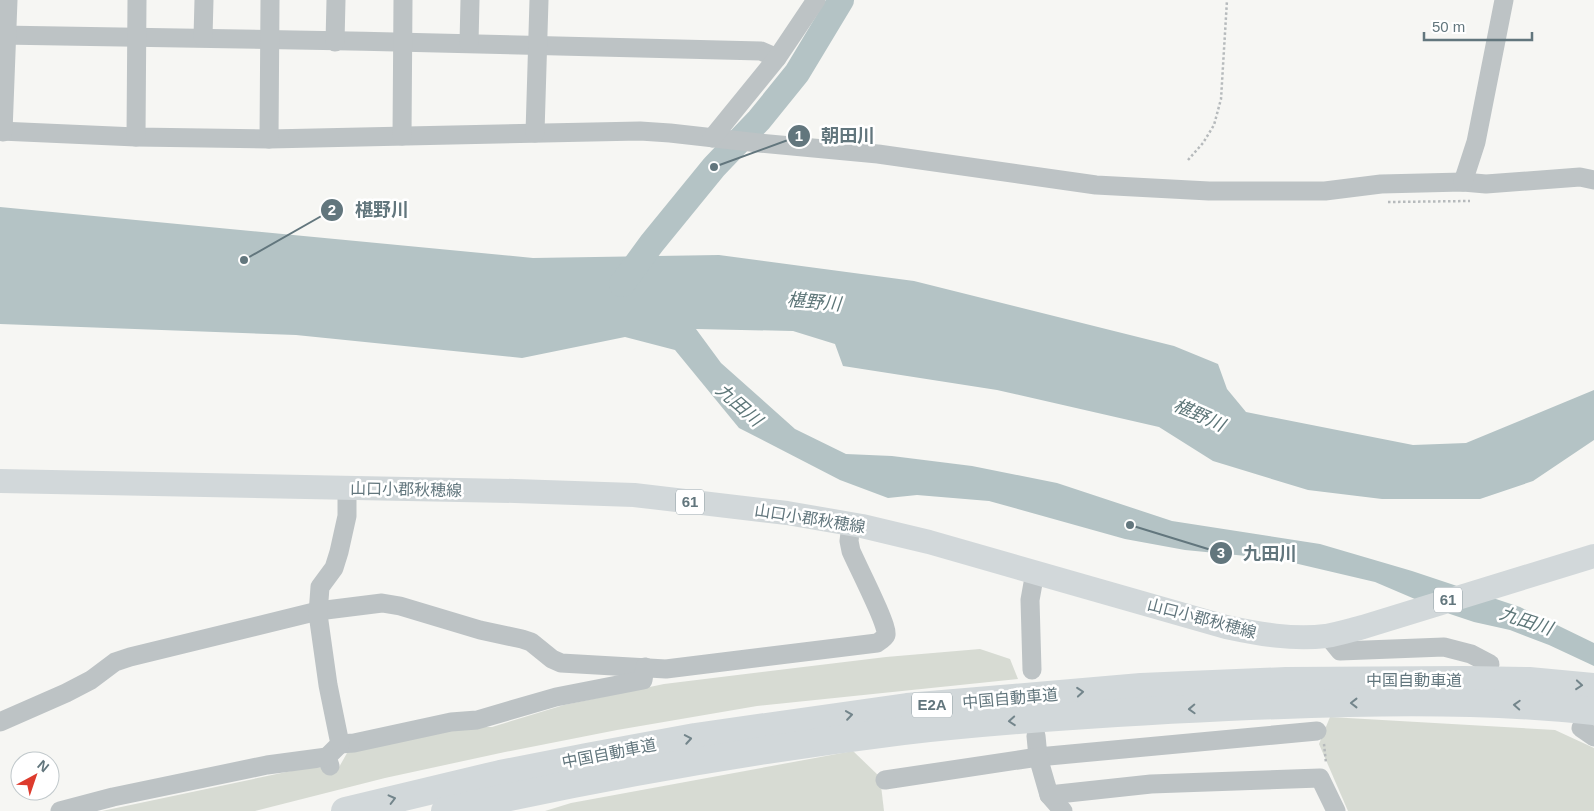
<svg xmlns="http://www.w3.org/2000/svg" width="1594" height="811" font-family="Helvetica,'Noto Sans JP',sans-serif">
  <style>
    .green { fill: #d7dbd3 }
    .water { fill: #b4c3c5 }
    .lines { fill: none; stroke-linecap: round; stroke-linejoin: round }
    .river { stroke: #b4c3c5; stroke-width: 26 }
    .path { stroke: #b6babc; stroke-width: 2.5; stroke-dasharray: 2.5 2.5; stroke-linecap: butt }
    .minor { stroke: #bdc3c5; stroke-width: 19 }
    .major { stroke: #d2d8da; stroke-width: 24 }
    .highway { stroke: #d2d8da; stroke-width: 28 }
    .oneway { stroke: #73858b }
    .labels { text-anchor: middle; stroke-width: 5; stroke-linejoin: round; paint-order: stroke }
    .shield { fill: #fff; stroke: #919fa4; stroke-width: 1 }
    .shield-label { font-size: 15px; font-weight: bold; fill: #62767d }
    .street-label { font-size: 16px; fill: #62767d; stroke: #fff }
    .water-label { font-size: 18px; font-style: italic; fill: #5d7678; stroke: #fff }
    .leader { fill: none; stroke: #62767d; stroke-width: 2 }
    .callout-dot { fill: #62767d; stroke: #fff; stroke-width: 2 }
    .mark-label { font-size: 15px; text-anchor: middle; font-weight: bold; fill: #fff }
    .callout-label { font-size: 18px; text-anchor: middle; font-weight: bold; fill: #62767d; stroke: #fff; stroke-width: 5; stroke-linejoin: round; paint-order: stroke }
  </style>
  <rect width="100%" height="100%" fill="#f6f6f3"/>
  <g class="green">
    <path d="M980,649L1010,659L1018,679L757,706L617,730L505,752L385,778L255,811H102L310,767L338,769L347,753L455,727H492L564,705L664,684L886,657Z"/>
    <path d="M1330,717L1555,730L1594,748V811H1348L1319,744Z"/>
    <path d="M853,751L880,777L884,811H545L571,803Z"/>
  </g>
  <path class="water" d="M0,207L533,258L719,255L914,281L1174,346L1218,364L1227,389L1246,412L1413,445L1466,443L1594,390V440L1533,481L1480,499H1382L1308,490L1213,461L1159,427L997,390L843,366L835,344L793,331L696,329L721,363L795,429L846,454L892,456L972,466L1057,483L1172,521L1320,544L1412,571L1520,607L1594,643V666L1549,645L1510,630L1474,622L1450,614L1375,582L1277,559L1185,550L1125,539L989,501L917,495L888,498L840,480L739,428L675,350L625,337L522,358L296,335L0,324Z"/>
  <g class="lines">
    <path class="river" d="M622,284L652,243L714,167L759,120L797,73L841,0"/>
    <g class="path">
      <path d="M1188,160L1203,143L1214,125L1221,99L1227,0"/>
      <path d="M1388,202L1470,201"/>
      <path d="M1324,744L1326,763"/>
    </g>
    <g class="minor">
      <path d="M0,35C254,38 507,44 761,51L777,58"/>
      <path d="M203,37L204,0"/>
      <path d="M335,42L336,0"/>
      <path d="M469,43L470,0"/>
      <path d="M0,131L136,137L269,139L640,131L670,133L759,143L878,154L1096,185L1209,191H1325L1381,184L1463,182L1486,184L1580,177L1594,180"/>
      <path d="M3,132L8,0"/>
      <path d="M535,133L539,0"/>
      <path d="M402,136L403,0"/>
      <path d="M136,137L137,0"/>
      <path d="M712,138L777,58L816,0"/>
      <path d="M269,139L270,0"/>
      <path d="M1463,182L1476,142L1504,0"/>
      <path d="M1327,635L1340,651L1444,647L1471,654L1490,664"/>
      <path d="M1032,670L1030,600L1035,572"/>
      <path d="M0,722L66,693L91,680L115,662L130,657L318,611L382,603L400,606L480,630L522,639L531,642L552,659L561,663L666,669L877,643C880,641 885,638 886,635C889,627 856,563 851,551L849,541L851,524"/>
      <path d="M1581,728L1594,737"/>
      <path d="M1036,736L1038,757L1317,731"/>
      <path d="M340,744L354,743L451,722L477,720L556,697L643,680L645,667"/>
      <path d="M330,766L327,757L340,744L328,685L318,614L320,587L334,568L339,552L347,516V488"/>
      <path d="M885,780L1038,757L1049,795L1063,811"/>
      <path d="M1049,795L1151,784L1320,778L1336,811"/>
      <path d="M60,811L113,797L267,765L327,757"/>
    </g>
    <path class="major" d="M0,481L515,491L634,495L787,513L862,526L929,542L1226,627C1259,634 1292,640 1326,636C1338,634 1351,630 1363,627L1594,556"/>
    <g class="highway">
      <path d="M345,811L500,774L587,757L695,737L907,707L1141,687L1286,681L1465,680L1529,681L1594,687"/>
      <path d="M445,811C597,777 749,750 903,731C1011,719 1120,712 1228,707C1350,702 1473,698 1594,711"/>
    </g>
  </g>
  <defs><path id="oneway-chevron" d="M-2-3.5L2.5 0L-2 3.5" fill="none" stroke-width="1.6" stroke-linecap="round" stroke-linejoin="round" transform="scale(1.25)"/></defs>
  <g class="oneway">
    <use href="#oneway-chevron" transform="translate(1579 685) rotate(5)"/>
    <use href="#oneway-chevron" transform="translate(1080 692) rotate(-5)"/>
    <use href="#oneway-chevron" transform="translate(1354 703) rotate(180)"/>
    <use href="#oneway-chevron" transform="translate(1517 705) rotate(-177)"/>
    <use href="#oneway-chevron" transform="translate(1192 709) rotate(178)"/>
    <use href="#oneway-chevron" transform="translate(849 715) rotate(-8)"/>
    <use href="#oneway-chevron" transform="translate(1012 721) rotate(176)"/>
    <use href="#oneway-chevron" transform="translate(688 739) rotate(-10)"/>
    <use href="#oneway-chevron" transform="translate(392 799) rotate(-14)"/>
  </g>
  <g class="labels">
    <g class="shield">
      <rect x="676" y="489.5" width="28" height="25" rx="4"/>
      <rect x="1434" y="587.5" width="28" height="25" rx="4"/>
      <rect x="912" y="692.5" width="40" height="25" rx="4"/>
    </g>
    <g class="shield-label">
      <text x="690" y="507">61</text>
      <text x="1448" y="605">61</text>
      <text x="932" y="710">E2A</text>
    </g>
    <g class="street-label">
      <text transform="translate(406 489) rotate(1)" y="6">山口小郡秋穂線</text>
      <text transform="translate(810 518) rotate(9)" y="6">山口小郡秋穂線</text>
      <text transform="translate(1202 618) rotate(15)" y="6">山口小郡秋穂線</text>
      <text x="1414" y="686">中国自動車道</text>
      <text transform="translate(1010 698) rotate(-5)" y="6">中国自動車道</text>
      <text transform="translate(609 753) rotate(-11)" y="6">中国自動車道</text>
    </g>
    <g class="water-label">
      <text transform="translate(814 302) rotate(5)" y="6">椹野川</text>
      <text transform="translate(739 405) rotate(41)" y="6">九田川</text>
      <text transform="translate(1199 415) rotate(24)" y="6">椹野川</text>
      <text transform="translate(1526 621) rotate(18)" y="6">九田川</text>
    </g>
  </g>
  <path class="leader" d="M714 167L799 136M244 260L332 210M1130 525L1221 553"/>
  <g class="callout-dot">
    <circle cx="714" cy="167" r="5"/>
    <circle cx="244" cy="260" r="5"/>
    <circle cx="1130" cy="525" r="5"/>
    <circle cx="799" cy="136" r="12"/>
    <circle cx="332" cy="210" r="12"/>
    <circle cx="1221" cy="553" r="12"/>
  </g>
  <g class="mark-label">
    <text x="799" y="141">1</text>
    <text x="332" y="215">2</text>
    <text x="1221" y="558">3</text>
  </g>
  <g class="callout-label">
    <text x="848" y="142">朝田川</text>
    <text x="382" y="216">椹野川</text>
    <text x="1270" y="560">九田川</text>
  </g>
  <g transform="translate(35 776) rotate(40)"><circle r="24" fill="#ffffff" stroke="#c0c8cb"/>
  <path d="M0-4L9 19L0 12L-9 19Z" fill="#dd3b2d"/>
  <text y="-8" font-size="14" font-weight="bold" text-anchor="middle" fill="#62767d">N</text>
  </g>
  <path d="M1424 32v8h108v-8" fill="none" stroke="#62767d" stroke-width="2.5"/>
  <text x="1432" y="32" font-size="15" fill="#62767d" stroke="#ffffff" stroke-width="4" paint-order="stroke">50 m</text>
</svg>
